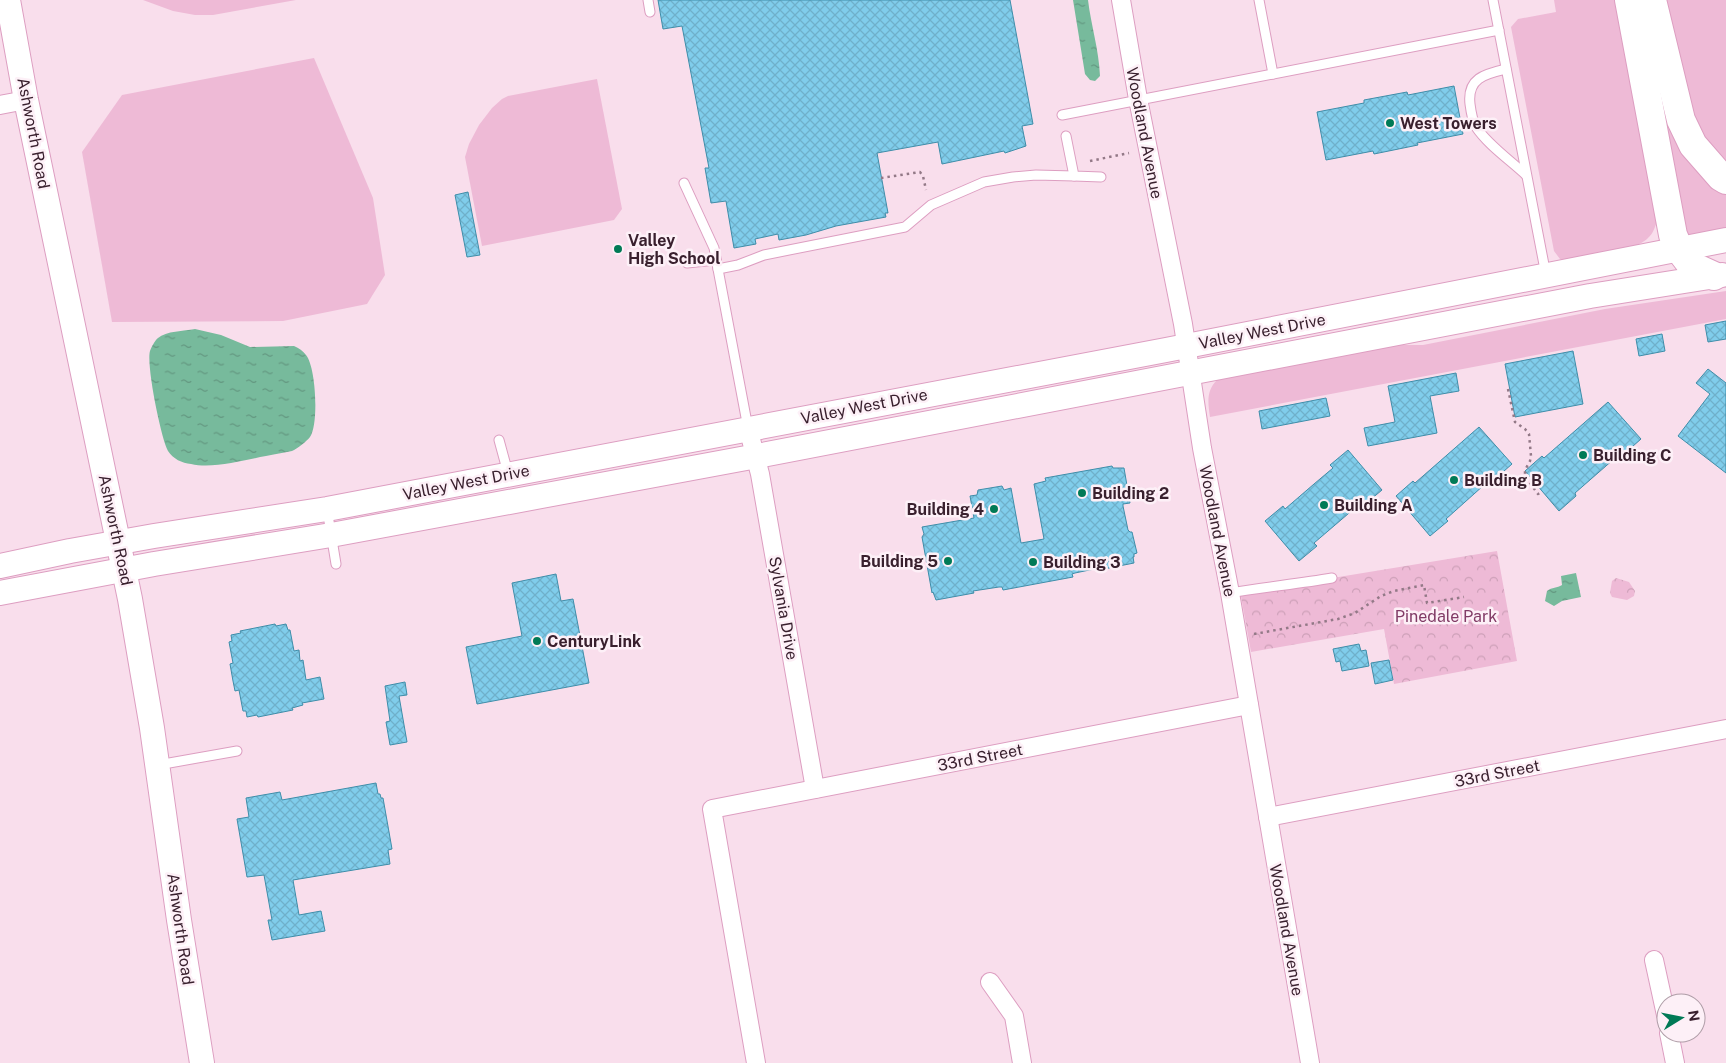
<svg xmlns="http://www.w3.org/2000/svg" width="1726" height="1063" font-family="'Public Sans',sans-serif">
  <style>
    .grass { fill: #eebad6 }
    .park { fill: url(#park-crowns) }
    .water { fill: url(#water-ripples) }
    .building { fill: url(#building-cross-hatch); stroke: #3f8da9 }
    .lines { fill: none; stroke-linecap: round; stroke-linejoin: round }
    .service-casing { stroke: #dd9ec1; stroke-width: 11 }
    .minor-casing { stroke: #dd9ec1; stroke-width: 20 }
    .secondary-casing { stroke: #dd9ec1; stroke-width: 26 }
    .motorway-casing { stroke: #dd9ec1; stroke-width: 30 }
    .path { stroke: #937987; stroke-width: 2.5; stroke-dasharray: 2.5 4; stroke-linecap: butt }
    .service { stroke: #fff; stroke-width: 9 }
    .minor { stroke: #fff; stroke-width: 18 }
    .secondary { stroke: #fff; stroke-width: 24 }
    .motorway { stroke: #fff; stroke-width: 28 }
    .poi-dot { fill: #017a56; stroke: #fdf0f7; stroke-width: 2 }
    .labels { text-anchor: middle; stroke-width: 5; stroke-linejoin: round; paint-order: stroke }
    .poi-label { font-size: 16px; font-weight: bold; fill: #39202e; stroke: #fdf0f7; text-anchor: start }
    .street-label { font-size: 16px; fill: #39202e; stroke: #fdf0f7 }
    .park-label { font-size: 16px; fill: #813b66; stroke: #fdf0f7 }
  </style>
  <defs>
    <pattern id="park-crowns" width="20" height="18" patternUnits="userSpaceOnUse" patternTransform="scale(1.25)"><rect width="20" height="18" fill="#eebad6"/><path d="M2 6a3 3 0 1 1 6 0M12 15a3 3 0 1 1 6 0" fill="none" stroke="#cda0b8"/></pattern>
    <pattern id="water-ripples" width="26" height="14" patternUnits="userSpaceOnUse" patternTransform="scale(1.25)"><rect width="26" height="14" fill="#77ba9c"/><path d="M2 4q2-2 4 0t4 0M15 11q2-2 4 0t4 0" fill="none" stroke="#639780"/></pattern>
    <pattern id="building-cross-hatch" width="8" height="8" patternUnits="userSpaceOnUse" patternTransform="scale(1.25)"><rect width="8" height="8" fill="#80cdeb"/><path d="M0 0l8 8M0 8l8-8" fill="none" stroke="#6fb0ca"/></pattern>
  </defs>
  <rect width="100%" height="100%" fill="#f9deec"/>
  <g class="grass">
    <path d="M143,0H296L213,15H195L173,11Z"/>
    <path d="M1554,0H1620L1657,221C1655,227 1653,234 1648,238C1634,252 1588,257 1568,261L1560,259L1554,251L1511,27L1518,19L1556,12Z"/>
    <path d="M1665,0H1726V163L1714,152L1694,124Z"/>
    <path d="M314,58L373,198L385,275L367,304L283,321L112,322L82,152L122,95Z"/>
    <path d="M597,79L622,209L614,220L482,246L465,157L469,144L479,125L492,108L502,99L508,96Z"/>
    <path d="M1670,110L1726,189V230L1688,237L1686,235L1662,111Z"/>
    <path d="M1726,291V319L1210,417C1208,403 1206,391 1217,380L1382,345H1423L1605,309Z"/>
  </g>
  <g class="park">
    <path d="M1497,551L1517,661L1394,684L1384,629L1251,652L1240,591L1302,583Z"/>
    <path d="M1616,578L1629,582L1635,591L1634,596L1627,600L1612,597L1610,593L1612,581Z"/>
  </g>
  <g class="water">
    <path d="M1073,0H1088C1091,25 1099,50 1100,76L1095,81L1090,80L1085,74Z"/>
    <path d="M195,329L221,335L250,347L294,346C299,348 303,351 306,355C316,367 319,424 310,437C307,441 297,449 292,451C284,453 274,454 266,456C244,460 213,469 191,464C182,463 173,459 168,451C161,438 146,365 150,351C151,348 155,340 158,338C166,331 184,331 195,329Z"/>
    <path d="M1576,573L1581,597L1562,601L1554,606L1545,601L1547,591C1552,587 1557,588 1562,585L1561,576Z"/>
  </g>
  <g class="building">
    <path d="M658,0H1010L1033,124L1022,126L1026,146L1005,153L1004,151L942,164L938,142L877,153L888,213H885L886,217L836,226L806,235L779,240L778,234L755,239L756,244L734,248L726,201L711,203L705,168H709L682,26L663,29Z"/>
    <path d="M1454,86L1463,134L1417,143L1418,145L1374,154L1373,151L1326,160L1317,112L1364,103V100L1407,92L1408,95Z"/>
    <path d="M468,192L480,255L467,257L455,195Z"/>
    <path d="M1726,321V339L1708,342L1705,325Z"/>
    <path d="M1662,334L1665,351L1639,356L1636,339Z"/>
    <path d="M1573,351L1583,404L1515,417L1505,364Z"/>
    <path d="M1708,369L1726,383V473L1678,436L1710,394L1696,383Z"/>
    <path d="M1456,373L1459,391L1430,396L1437,433L1368,446L1364,428L1395,422L1388,386Z"/>
    <path d="M1326,398L1330,416L1262,429L1259,411Z"/>
    <path d="M1608,402L1641,439L1624,454L1622,452L1575,493L1576,496L1559,511L1525,471L1542,456L1544,458Z"/>
    <path d="M1479,427L1512,464L1495,479L1493,477L1446,519L1448,521L1430,536L1396,496L1413,481L1415,483Z"/>
    <path d="M1348,450L1382,490L1364,505L1362,502L1314,543L1317,546L1299,561L1265,521L1283,506L1285,509L1314,484L1333,468L1330,465Z"/>
    <path d="M1112,466L1113,468H1124L1130,503L1123,504V506L1128,530L1130,532H1132L1137,553L1134,554V557H1133L1134,563L1099,570V568L1075,573L1072,574L1073,577L1003,590L1002,587H999L973,591L974,593L936,600L933,592L932,593L922,537L924,534L922,527L974,518L970,496L977,495L978,490L1002,486L1004,490L1011,488L1021,543L1044,539L1034,484L1046,481L1045,478Z"/>
    <path d="M556,574L561,601L573,599L589,683L477,704L466,647L522,636L512,583Z"/>
    <path d="M275,624L276,626L286,624L288,630H290L294,651L299,650L300,661L303,660L306,680L320,677L324,699L302,703L303,705L292,708L293,710L258,717L257,715L247,717L246,711H243L239,690L235,691L233,681L230,664L233,663L229,642L232,641L231,635L241,633L240,631Z"/>
    <path d="M1359,644L1361,651L1366,650L1369,666L1342,671L1340,661L1336,662L1333,649Z"/>
    <path d="M1389,660L1393,680L1375,684L1371,663Z"/>
    <path d="M405,682L407,695L399,696L407,742L390,745L386,722L390,721L385,686Z"/>
    <path d="M376,783L378,794H380L381,798H383L392,849L388,850L390,864L293,880L299,915L321,911L325,931L272,940L268,920H272L264,875L247,877L237,819L249,817L246,798L280,792L282,800Z"/>
  </g>
  <g class="lines">
    <g class="service-casing">
      <g id="service">
        <path d="M648,0L650,12"/>
        <path d="M1259,0L1273,74"/>
        <path d="M1493,0L1546,275"/>
        <path d="M1506,69C1485,74 1467,78 1470,104C1471,112 1472,120 1476,127C1488,145 1510,160 1526,175"/>
        <path d="M1062,115L1499,30"/>
        <path d="M1066,136L1074,176L1101,177"/>
        <path d="M684,183L714,248L748,428"/>
        <path d="M687,263L716,260"/>
        <path d="M718,269L738,265L764,255L905,227L931,205L984,182L1013,177L1036,175L1074,176"/>
        <path d="M499,440L508,473"/>
        <path d="M327,509L336,564"/>
        <path d="M1230,593C1264,587 1298,584 1332,578"/>
        <path d="M158,765L237,751"/>
      </g>
    </g>
    <g class="minor-casing">
      <g id="minor">
        <path d="M1121,0L1138,99L1183,324L1202,448L1230,593L1310,1063"/>
        <path d="M0,105L26,100"/>
        <path d="M748,428L760,474L815,789"/>
        <path d="M1268,817L1726,729"/>
        <path d="M1654,960L1666,1015"/>
        <path d="M990,982L1014,1016L1022,1063"/>
        <path d="M1669,1033L1675,1063"/>
        <path d="M756,1063L712,809L1249,705"/>
      </g>
    </g>
    <g class="secondary-casing">
      <g id="secondary">
        <path d="M8,0L26,100L130,599L152,728L179,920L202,1063"/>
        <path d="M0,566L70,551L154,536L327,509L1166,350L1726,240"/>
        <path d="M0,593L154,564L331,535L757,456L1590,296L1722,275"/>
      </g>
    </g>
    <g class="motorway-casing">
      <g id="motorway">
        <path d="M1629,0L1673,235L1679,249L1692,266L1714,276"/>
        <path d="M1652,0L1681,120L1693,145L1721,177L1726,180"/>
      </g>
    </g>
    <g class="path">
      <path d="M1090,161L1129,153"/>
      <path d="M881,178L920,172L923,176L926,190"/>
      <path d="M1508,389L1515,422L1525,429L1529,434L1531,456L1530,461L1525,470V476L1538,494L1540,493"/>
      <path d="M1254,634L1338,619L1355,613L1381,596L1394,591L1424,585L1427,603L1464,597"/>
    </g>
    <use href="#service" class="service"/>
    <use href="#minor" class="minor"/>
    <use href="#secondary" class="secondary"/>
    <use href="#motorway" class="motorway"/>
  </g>
  <g class="poi-dot">
    <circle cx="1390" cy="123" r="5"/>
    <circle cx="618" cy="249" r="5"/>
    <circle cx="1583" cy="455" r="5"/>
    <circle cx="1454" cy="480" r="5"/>
    <circle cx="1082" cy="493" r="5"/>
    <circle cx="1324" cy="505" r="5"/>
    <circle cx="994" cy="509" r="5"/>
    <circle cx="948" cy="561" r="5"/>
    <circle cx="1033" cy="562" r="5"/>
    <circle cx="537" cy="641" r="5"/>
  </g>
  <g class="labels">
    <g class="poi-label">
      <text x="1400" y="129">West Towers</text>
      <text x="628" y="246">Valley<tspan x="628" dy="18">High School</tspan></text>
      <text x="1593" y="461">Building C</text>
      <text x="1464" y="486">Building B</text>
      <text x="1092" y="499">Building 2</text>
      <text x="1334" y="511">Building A</text>
      <text x="984" y="515" text-anchor="end">Building 4</text>
      <text x="938" y="567" text-anchor="end">Building 5</text>
      <text x="1043" y="568">Building 3</text>
      <text x="547" y="647">CenturyLink</text>
    </g>
    <g class="street-label">
      <text transform="translate(34 133) rotate(79)" y="6">Ashworth Road</text>
      <text transform="translate(1145 133) rotate(79)" y="6">Woodland Avenue</text>
      <text transform="translate(1262 331) rotate(-11)" y="6">Valley West Drive</text>
      <text transform="translate(864 406) rotate(-11)" y="6">Valley West Drive</text>
      <text transform="translate(466 482) rotate(-11)" y="6">Valley West Drive</text>
      <text transform="translate(116 530) rotate(78)" y="6">Ashworth Road</text>
      <text transform="translate(1218 531) rotate(79)" y="6">Woodland Avenue</text>
      <text transform="translate(784 608) rotate(80)" y="6">Sylvania Drive</text>
      <text transform="translate(980 757) rotate(-11)" y="6">33rd Street</text>
      <text transform="translate(1497 773) rotate(-11)" y="6">33rd Street</text>
      <text transform="translate(181 929) rotate(82)" y="6">Ashworth Road</text>
      <text transform="translate(1287 930) rotate(80)" y="6">Woodland Avenue</text>
    </g>
    <g class="park-label">
      <text x="1446" y="622">Pinedale Park</text>
    </g>
  </g>
  <g transform="translate(1681 1018) rotate(80)"><circle r="24" fill="#fdf0f7" stroke="#af9da7"/>
  <path d="M0-4L9 19L0 12L-9 19Z" fill="#017a56"/>
  <text y="-8" font-size="14" font-weight="bold" text-anchor="middle" fill="#39202e">N</text>
  </g>
</svg>
